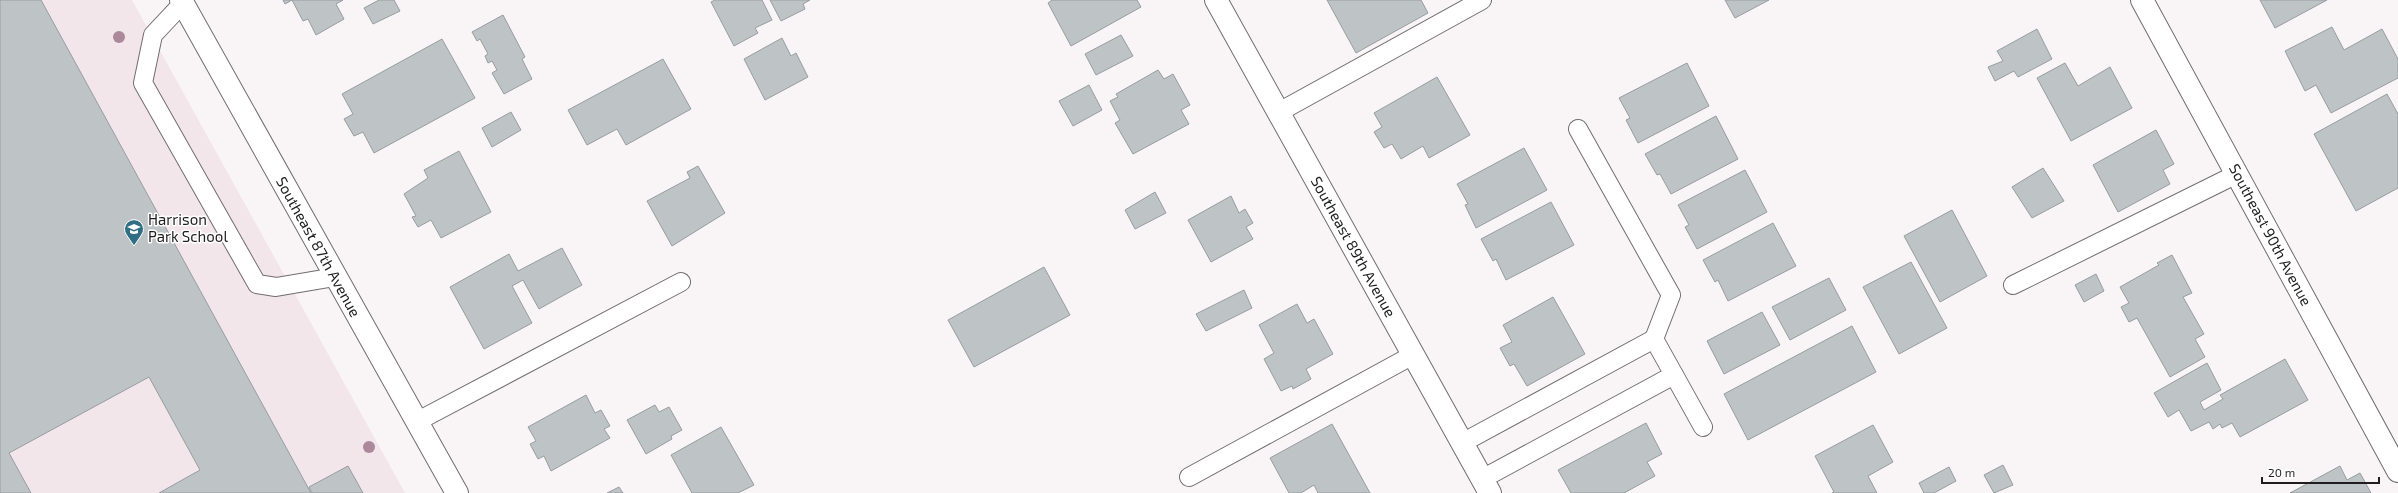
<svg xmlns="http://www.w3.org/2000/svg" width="2398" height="493" font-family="'Exo 2',sans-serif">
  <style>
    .built { fill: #f3e6eb }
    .building { fill: #bec3c5; stroke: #979d9f }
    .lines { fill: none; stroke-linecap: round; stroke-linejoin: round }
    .lane-casing { stroke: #726d6f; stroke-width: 20 }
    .street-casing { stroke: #726d6f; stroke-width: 24 }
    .lane { stroke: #fff; stroke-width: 18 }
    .street { stroke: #fff; stroke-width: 22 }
    .tree { fill: #ab889a }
    .labels { text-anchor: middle; stroke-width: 3; stroke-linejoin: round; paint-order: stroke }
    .poi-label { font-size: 15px; fill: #1f1d1e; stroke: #fff; text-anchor: start }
    .street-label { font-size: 15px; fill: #1f1d1e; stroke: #fff }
  </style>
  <rect width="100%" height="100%" fill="#f9f4f6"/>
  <path class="built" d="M0,0H132L405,493H0Z"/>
  <g class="building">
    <path d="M0,0H41L311,493H159L200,470L149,377L9,453L31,493H0Z"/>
    <path d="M283,0H343L336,4L344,19L316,35L308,19L303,21L292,0L285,4Z"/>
    <path d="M379,0H394L400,11L373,24L364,8Z"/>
    <path d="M715,0H762L772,20L755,28L758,33L734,46L711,2Z"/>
    <path d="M770,0H810L803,4L805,9L781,21Z"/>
    <path d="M1052,0H1137L1141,7L1071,46L1048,3Z"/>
    <path d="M1327,0H1421L1428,13L1356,53Z"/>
    <path d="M1725,0H1769L1735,18Z"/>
    <path d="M2260,0H2327L2275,28Z"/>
    <path d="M503,15L525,57L522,59L532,79L504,94L492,73L497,70L492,61L488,63L485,56L488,54L480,39L477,41L472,32Z"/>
    <path d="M2332,27L2344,50L2382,29L2398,59V78L2331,113L2316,85L2305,91L2285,51Z"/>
    <path d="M2037,29L2052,59L2018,77L2014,71L1995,81L1988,67L2003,61L1997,51Z"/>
    <path d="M1121,35L1133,56L1096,75L1085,54Z"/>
    <path d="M782,38L791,56L796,53L808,77L765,100L744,59Z"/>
    <path d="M442,39L475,98L374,153L363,132L354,136L344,119L353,114L342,94Z"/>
    <path d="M663,59L691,109L626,145L617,129L587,145L568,110Z"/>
    <path d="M1687,63L1709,106L1638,143L1626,120L1630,118L1619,98Z"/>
    <path d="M2065,63L2078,86L2110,67L2132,108L2071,141L2037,78Z"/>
    <path d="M1158,70L1164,79L1173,74L1190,105L1181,110L1189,124L1133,154L1115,123L1120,120L1110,101L1118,97L1116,94Z"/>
    <path d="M1437,77L1470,135L1429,158L1423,146L1401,159L1392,144L1384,148L1374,132L1382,127L1374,113Z"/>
    <path d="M1089,85L1102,110L1073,126L1059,101Z"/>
    <path d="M2387,94L2398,114V188L2356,211L2314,134Z"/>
    <path d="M511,112L521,130L492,147L482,128Z"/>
    <path d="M1716,116L1738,159L1671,194L1660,174L1657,175L1645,154Z"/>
    <path d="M2156,130L2174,164L2163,170L2170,184L2118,212L2093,165Z"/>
    <path d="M1524,148L1547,190L1476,228L1465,205L1468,204L1457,184Z"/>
    <path d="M459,151L491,212L441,238L431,220L418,227L412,217L416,216L404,194L428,178L424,170Z"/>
    <path d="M698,166L725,213L672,246L647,201L690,178L687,172Z"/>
    <path d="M2043,168L2064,201L2032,218L2012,187Z"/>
    <path d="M1745,170L1767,212L1697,249L1685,227L1689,225L1678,205Z"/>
    <path d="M1155,192L1166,213L1135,229L1125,210Z"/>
    <path d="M1231,196L1239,213L1245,209L1253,223L1246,227L1253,239L1211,262L1188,220Z"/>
    <path d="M1551,202L1574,245L1506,280L1496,259L1493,261L1481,239Z"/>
    <path d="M1952,210L1987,276L1940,302L1904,236Z"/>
    <path d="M1773,223L1796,266L1728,301L1718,280L1715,282L1703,260Z"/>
    <path d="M562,248L582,285L539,309L523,280L512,286L532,323L484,349L450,287L509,254L518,271Z"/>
    <path d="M2172,255L2192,293L2183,297L2204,334L2195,339L2205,357L2170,377L2137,318L2129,322L2121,307L2129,303L2120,287L2159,265L2157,263Z"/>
    <path d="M1911,262L1947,328L1899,354L1863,287Z"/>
    <path d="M1044,267L1070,315L974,367L948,320Z"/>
    <path d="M2096,274L2104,291L2084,302L2075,285Z"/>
    <path d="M1829,278L1846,310L1790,340L1772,307Z"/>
    <path d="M1244,290L1252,308L1206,331L1196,314Z"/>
    <path d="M1553,297L1585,354L1527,386L1514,364L1510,366L1500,348L1512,342L1503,325Z"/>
    <path d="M1297,304L1307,323L1314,319L1333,354L1306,369L1311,379L1293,389L1292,386L1281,391L1264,359L1274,353L1259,325Z"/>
    <path d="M1762,312L1780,345L1724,374L1707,341Z"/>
    <path d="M1852,326L1876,372L1748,440L1724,394Z"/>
    <path d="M2285,359L2308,400L2240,437L2232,423L2222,428L2220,424L2213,429L2209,422L2191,431L2179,410L2168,417L2154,393L2207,363L2221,390L2200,402L2204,410L2223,399L2220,395Z"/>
    <path d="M586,395L595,413L601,410L610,426L604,429L610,438L551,471L544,456L538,459L530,444L536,441L528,427Z"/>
    <path d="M655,405L659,412L669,407L682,430L671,436L672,439L646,454L627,420Z"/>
    <path d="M1646,423L1662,454L1647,462L1655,476L1624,493H1571L1558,470Z"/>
    <path d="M1332,424L1370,493H1318L1314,485L1301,493H1289L1270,458Z"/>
    <path d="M1873,425L1893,462L1868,476L1877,493H1832L1834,492L1815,456Z"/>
    <path d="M721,427L754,485L738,493H692L671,455Z"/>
    <path d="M2003,465L2013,485L1994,493L1984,475Z"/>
    <path d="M348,466L363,493H312L309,487Z"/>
    <path d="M2340,466L2347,480L2360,473L2371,493H2290Z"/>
    <path d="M1949,467L1956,481L1934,493H1924L1919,483Z"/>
    <path d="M619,487L623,493H607Z"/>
  </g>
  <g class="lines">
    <g class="lane-casing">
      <g id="lane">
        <path d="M183,3L153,35L143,83L257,284L276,287L335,277"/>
        <path d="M1279,112L1482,0"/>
        <path d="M1578,129L1671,295L1654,339L1703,427"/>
        <path d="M2013,285L2237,174"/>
        <path d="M416,422L681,282"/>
        <path d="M1462,443L1654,339"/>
        <path d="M1189,477L1413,355"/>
        <path d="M1482,479L1674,375"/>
      </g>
    </g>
    <g class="street-casing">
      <g id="street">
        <path d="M181,0L457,493"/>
        <path d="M1216,0L1490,493"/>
        <path d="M2142,0L2398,471"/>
      </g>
    </g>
    <use href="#lane" class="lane"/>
    <use href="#street" class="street"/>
  </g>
  <g class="tree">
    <circle cx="119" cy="37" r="6"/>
    <circle cx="369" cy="447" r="6"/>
  </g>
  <defs>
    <g id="school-pin" transform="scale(1)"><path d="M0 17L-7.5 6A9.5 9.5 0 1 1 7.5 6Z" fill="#306e84" stroke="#fff"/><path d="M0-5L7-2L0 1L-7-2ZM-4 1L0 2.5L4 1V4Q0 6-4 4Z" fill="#fff"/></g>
  </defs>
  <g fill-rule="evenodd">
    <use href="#school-pin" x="134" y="229"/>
  </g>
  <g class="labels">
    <g class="poi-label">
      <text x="148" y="225">Harrison<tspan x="148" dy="17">Park School</tspan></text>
    </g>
    <g class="street-label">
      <text transform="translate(2270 235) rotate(62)" y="5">Southeast 90th Avenue</text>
      <text transform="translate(318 247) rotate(61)" y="5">Southeast 87th Avenue</text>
      <text transform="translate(1353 247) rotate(61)" y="5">Southeast 89th Avenue</text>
    </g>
  </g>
  <path d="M2262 477v6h117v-6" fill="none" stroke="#1f1d1e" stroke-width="2"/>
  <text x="2268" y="477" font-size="12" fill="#1f1d1e" stroke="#ffffff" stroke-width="3" paint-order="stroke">20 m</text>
</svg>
